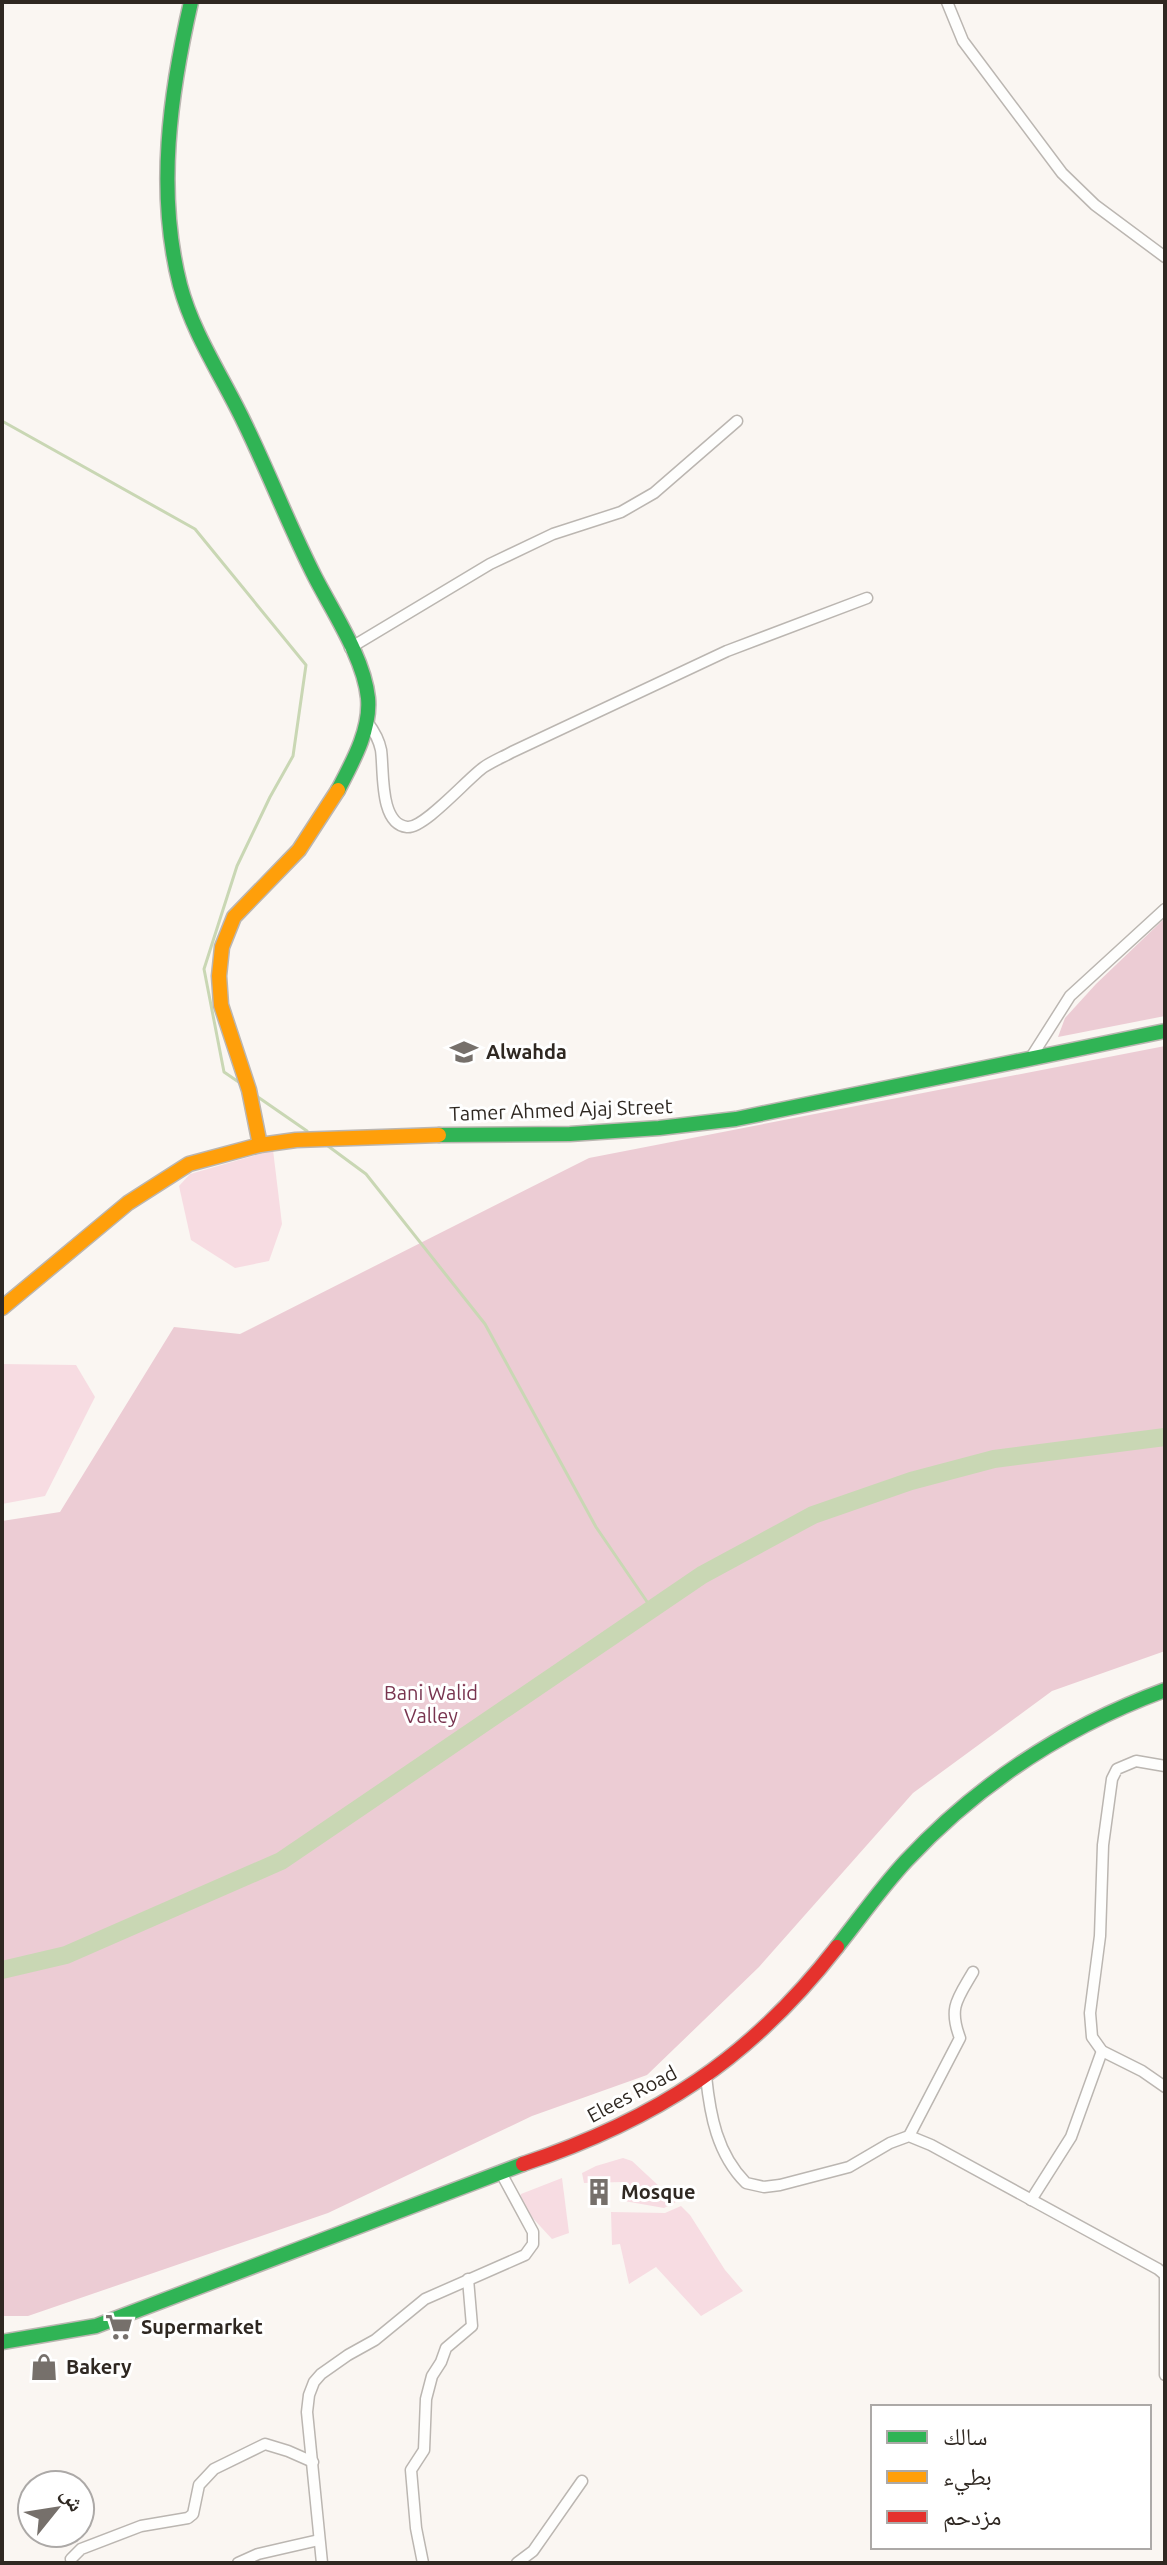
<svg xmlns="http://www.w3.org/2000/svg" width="1167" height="2565" font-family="Ubuntu,'Noto Naskh Arabic',sans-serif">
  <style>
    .green { fill: #f7dce2 }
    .forest { fill: #ecccd4 }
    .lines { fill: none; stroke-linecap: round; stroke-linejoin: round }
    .stream { stroke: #c9d7b4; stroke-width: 3 }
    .river { stroke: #c9d7b4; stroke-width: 18 }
    .street-casing { stroke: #bbb6b1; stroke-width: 13 }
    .fast-casing { stroke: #bbb6b1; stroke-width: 17 }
    .slow-casing { stroke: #bbb6b1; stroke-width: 17 }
    .jam-casing { stroke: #bbb6b1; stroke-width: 17 }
    .street { stroke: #fefefd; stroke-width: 10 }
    .fast { stroke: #30b455; stroke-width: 14 }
    .slow { stroke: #ff9f0a; stroke-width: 14 }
    .jam { stroke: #e5322d; stroke-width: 14 }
    .labels { text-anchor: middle; stroke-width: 6; stroke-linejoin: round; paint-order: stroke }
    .poi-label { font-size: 20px; font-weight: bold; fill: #2f2822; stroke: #fff; text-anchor: start }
    .street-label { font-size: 20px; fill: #2f2822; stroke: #fff }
    .park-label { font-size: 20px; fill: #78344f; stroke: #fff }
  </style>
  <rect width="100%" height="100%" fill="#faf6f2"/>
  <g class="green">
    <path d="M273,1150L282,1224L269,1261L235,1268L191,1240L179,1186L190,1174Z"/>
    <path d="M2,1364L76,1365L95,1397L45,1496L2,1504Z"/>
    <path d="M623,2158L632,2161L676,2202L664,2208L624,2201L623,2182L584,2183L582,2173L596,2166Z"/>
    <path d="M562,2178L569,2233L552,2239L529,2214L519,2199L521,2194Z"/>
    <path d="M681,2206L690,2215L725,2270L743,2291L701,2316L656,2267L629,2284L620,2244L612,2245L611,2212L665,2213Z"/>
  </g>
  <g class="forest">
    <path d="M1165,918V1016L1058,1037L1065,1018L1096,984Z"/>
    <path d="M1165,1046V1651L1052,1691L913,1793L759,1967L647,2075L532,2116L328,2213L28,2316H2V1521L60,1512L174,1327L240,1334L589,1158Z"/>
  </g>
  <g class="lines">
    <g class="stream">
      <path d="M2,421L195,529L306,665L293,756L270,797L237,866L204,969L224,1072L243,1085"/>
      <path d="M255,1095L307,1131"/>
      <path d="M328,1146L366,1174L485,1324L596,1527L652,1609"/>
    </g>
    <path class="river" d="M2,1970L66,1955L281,1861L702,1575L813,1515L911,1481L994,1459L1165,1437"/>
    <g class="street-casing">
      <g id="street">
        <path d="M947,2L963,41L1062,173L1095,205L1165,257"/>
        <path d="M350,648L490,564L553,534L621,512L654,493L737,421"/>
        <path d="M368,723C374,731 379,740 381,750C384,770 379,824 407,827C424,829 468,778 484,767C493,761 503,757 512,752L727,651L867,598"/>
        <path d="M1030,1059L1070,996L1165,909"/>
        <path d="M1165,1766L1136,1761L1117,1769L1112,1779L1103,1845L1100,1936L1090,2013L1092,2037L1102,2051L1142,2071L1165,2087"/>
        <path d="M706,2076C710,2115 717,2154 746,2183L764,2187L780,2185L849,2167L890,2143L909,2136L931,2145L1158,2269L1165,2275"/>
        <path d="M909,2136L960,2038C948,2007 958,1998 973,1972"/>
        <path d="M1031,2200L1071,2137L1102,2051"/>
        <path d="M1165,2276V2375"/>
        <path d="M72,2563L71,2559L81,2549L141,2526L188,2518L193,2514L199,2485L214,2469L265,2444L288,2451L313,2462"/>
        <path d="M238,2563L258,2554L319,2540"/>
        <path d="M322,2563L307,2412L309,2395L314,2382L321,2374L348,2355L375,2340L425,2299L525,2255L533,2244V2232L500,2171"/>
        <path d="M423,2563L416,2528L411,2470L424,2450L426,2399L432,2376L441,2362L446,2348L472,2326L468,2279"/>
        <path d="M517,2563L533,2551L582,2481"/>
      </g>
    </g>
    <g class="fast-casing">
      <g id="fast">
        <path d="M191,2C170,93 156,192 180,285C193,334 222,376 244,422C269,473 289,526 315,577C333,612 364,658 368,698C371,730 352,763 338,790"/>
        <path d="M439,1135L570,1134L659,1128L736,1119L1165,1031"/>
        <path d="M837,1947C860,1918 881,1888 906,1861C978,1784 1067,1726 1165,1690"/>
        <path d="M2,2342L96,2326L523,2164"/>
      </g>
    </g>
    <g class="slow-casing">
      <g id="slow">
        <path d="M260,1145L249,1090L221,1005L219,976L222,947L234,917L299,850L338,790"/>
        <path d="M2,1308L128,1203L189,1164L260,1145L296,1140L439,1135"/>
      </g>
    </g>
    <g class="jam-casing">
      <path id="jam" d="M523,2164C656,2120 751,2058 837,1947"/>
    </g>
    <use href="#street" class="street"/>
    <use href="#fast" class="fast"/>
    <use href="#slow" class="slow"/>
    <use href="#jam" class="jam"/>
  </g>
  <defs>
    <g id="school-bare" transform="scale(2.16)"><path d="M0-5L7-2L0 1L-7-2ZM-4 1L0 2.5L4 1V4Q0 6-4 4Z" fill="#76706b" stroke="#fff" stroke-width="2.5" paint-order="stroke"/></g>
    <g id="building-bare" transform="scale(2.16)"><path d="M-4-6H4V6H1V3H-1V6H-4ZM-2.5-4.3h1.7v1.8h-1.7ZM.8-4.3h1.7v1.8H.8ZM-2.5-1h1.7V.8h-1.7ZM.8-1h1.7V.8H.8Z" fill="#76706b" stroke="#fff" stroke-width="2.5" paint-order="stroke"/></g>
    <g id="supermarket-bare" transform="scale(2.16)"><path d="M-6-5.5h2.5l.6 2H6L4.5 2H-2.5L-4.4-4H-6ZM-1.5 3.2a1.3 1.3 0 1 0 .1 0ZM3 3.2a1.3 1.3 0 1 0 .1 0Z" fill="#76706b" stroke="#fff" stroke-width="2.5" paint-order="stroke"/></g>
    <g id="shop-bare" transform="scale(2.16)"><path d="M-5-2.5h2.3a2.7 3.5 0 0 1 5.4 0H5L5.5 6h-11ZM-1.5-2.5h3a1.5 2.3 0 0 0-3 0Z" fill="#76706b" stroke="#fff" stroke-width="2.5" paint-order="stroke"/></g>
  </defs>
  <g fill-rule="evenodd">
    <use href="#school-bare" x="464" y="1052"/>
    <use href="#building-bare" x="599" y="2192"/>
    <use href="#supermarket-bare" x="119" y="2327"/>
    <use href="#shop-bare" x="44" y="2367"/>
  </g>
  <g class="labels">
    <g class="poi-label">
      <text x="486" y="1059">Alwahda</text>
      <text x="621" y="2199">Mosque</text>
      <text x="141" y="2334">Supermarket</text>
      <text x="66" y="2374">Bakery</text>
    </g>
    <g class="street-label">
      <text transform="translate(561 1110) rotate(-2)" y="7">Tamer Ahmed Ajaj Street</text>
      <text transform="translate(632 2094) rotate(-28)" y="7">Elees Road</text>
    </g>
    <g class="park-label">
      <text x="431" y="1700">Bani Walid<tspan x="431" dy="23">Valley</tspan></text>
    </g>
  </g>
  <rect width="1167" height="2565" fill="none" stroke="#2f2822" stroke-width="8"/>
  <rect x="871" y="2405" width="280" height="144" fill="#ffffff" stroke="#aca9a7" stroke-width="2"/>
  <rect x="887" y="2431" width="40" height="12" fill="#30b455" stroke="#aca9a7" stroke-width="2"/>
  <text x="943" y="2445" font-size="24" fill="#2f2822">سالك</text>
  <rect x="887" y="2471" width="40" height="12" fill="#ff9f0a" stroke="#aca9a7" stroke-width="2"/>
  <text x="943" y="2485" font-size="24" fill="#2f2822">بطيء</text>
  <rect x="887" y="2511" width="40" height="12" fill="#e5322d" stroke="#aca9a7" stroke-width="2"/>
  <text x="943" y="2525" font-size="24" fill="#2f2822">مزدحم</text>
  <g transform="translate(56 2509) rotate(60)"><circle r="38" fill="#ffffff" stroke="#aca9a7" stroke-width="2"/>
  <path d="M0-6L14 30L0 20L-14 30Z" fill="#76706b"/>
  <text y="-12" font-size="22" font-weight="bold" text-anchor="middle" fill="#2f2822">ش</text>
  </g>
</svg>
